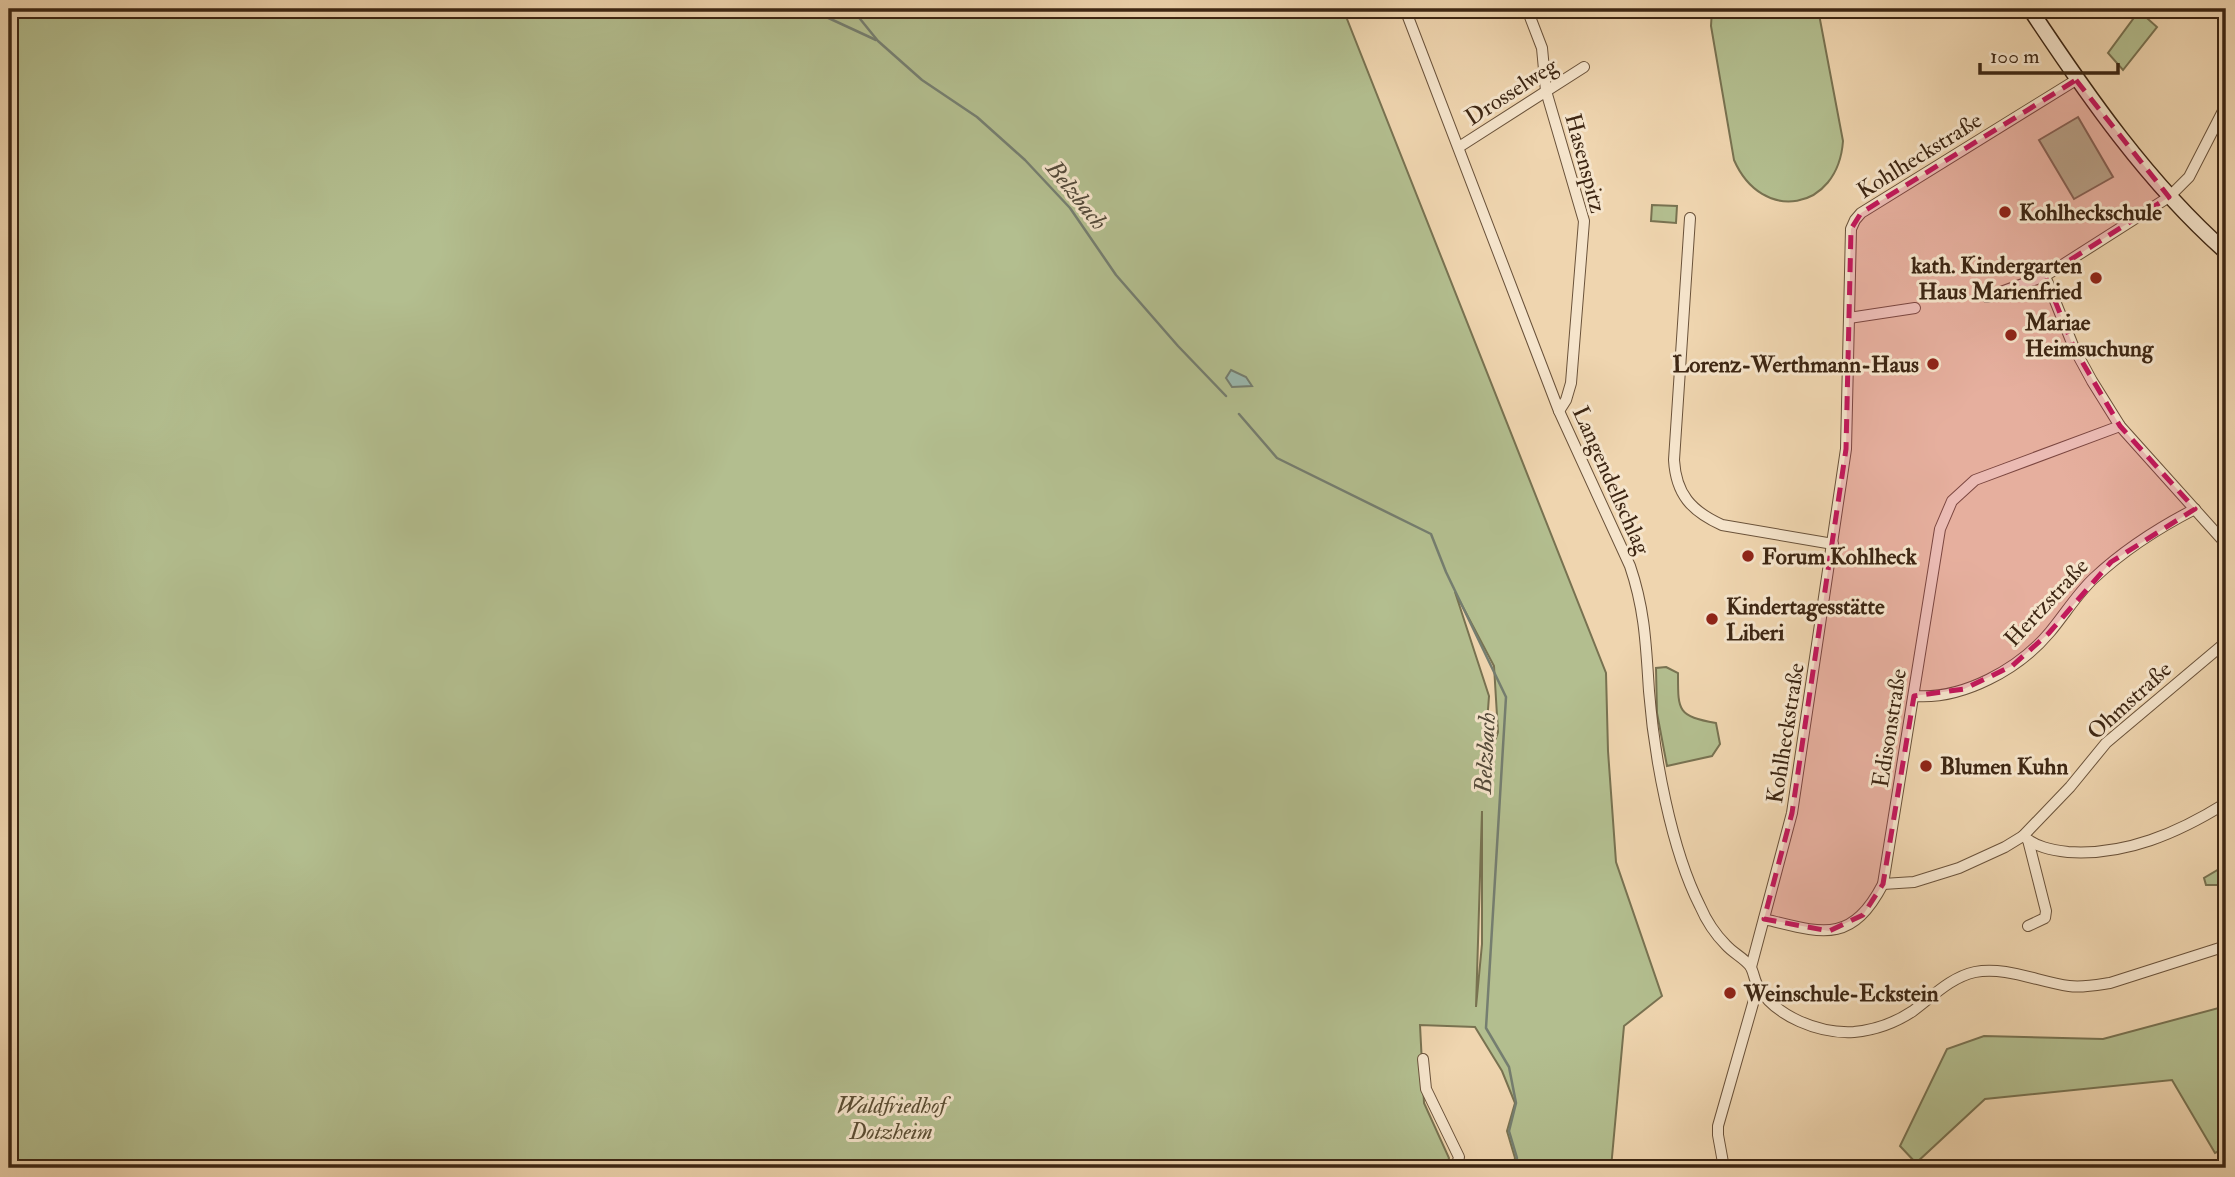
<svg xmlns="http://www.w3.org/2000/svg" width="2235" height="1177" font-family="'IM FELL Double Pica',serif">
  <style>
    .green { fill: #b3be8f; stroke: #787251; stroke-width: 2; fill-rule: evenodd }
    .water { fill: #9ab8ae; stroke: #757e70; stroke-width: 2 }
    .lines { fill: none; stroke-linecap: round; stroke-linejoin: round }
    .stream { stroke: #757e70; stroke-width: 2.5 }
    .street-casing { stroke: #6a523a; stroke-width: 12 }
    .secondary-casing { stroke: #3d2613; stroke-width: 17 }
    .street { stroke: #f5e4cb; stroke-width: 10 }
    .secondary { stroke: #f5e4cb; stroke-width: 14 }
    .marked { fill: #c2185b; fill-opacity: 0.2; stroke: #c2185b; stroke-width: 5; stroke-dasharray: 14 9; stroke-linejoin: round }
    .poi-dot { fill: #8f2418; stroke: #f5e4cb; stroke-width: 2.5 }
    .labels { text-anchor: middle; stroke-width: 6; stroke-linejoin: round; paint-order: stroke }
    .street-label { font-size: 23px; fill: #3d2613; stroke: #f5e4cb }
    .poi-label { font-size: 23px; font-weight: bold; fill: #3d2613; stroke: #f5e4cb; text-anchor: start }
    .park-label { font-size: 23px; font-style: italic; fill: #5a4c32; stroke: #f5e4cb }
    .water-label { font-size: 24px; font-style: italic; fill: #544a3a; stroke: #f5e4cb }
  </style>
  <rect width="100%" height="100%" fill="#efd5af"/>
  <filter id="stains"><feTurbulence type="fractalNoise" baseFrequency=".00286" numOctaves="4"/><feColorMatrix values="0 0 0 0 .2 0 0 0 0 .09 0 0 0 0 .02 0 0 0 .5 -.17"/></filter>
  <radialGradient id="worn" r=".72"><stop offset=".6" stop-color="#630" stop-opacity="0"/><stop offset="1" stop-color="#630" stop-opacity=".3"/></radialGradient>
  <g class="green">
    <path d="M9,9H1343L1606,673L1608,751L1616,862L1662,996L1624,1026L1611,1168H1512L1515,1158L1507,1131L1515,1103L1502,1071L1475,1027L1420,1025L1424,1103L1449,1158L1446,1168H9ZM1455,592L1494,666L1498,732L1483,777L1489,696ZM1482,811V944L1476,1007Z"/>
    <path d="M1712,9H1818L1843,141C1838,211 1762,224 1734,160L1711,26Z"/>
    <path d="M2139,11L2157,27L2123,70L2108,53Z"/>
    <path d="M2078,117L2113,177L2074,199L2039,140Z"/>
    <path d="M1652,205L1677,206L1676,223L1651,221Z"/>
    <path d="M1666,667L1678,673C1678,711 1677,716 1716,723L1720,744L1712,756L1667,766L1657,713L1656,668Z"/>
    <path d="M2226,865V885H2206L2204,878Z"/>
    <path d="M2226,1006V1148L2215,1153L2172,1080L1985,1099L1916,1163L1900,1146L1947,1049L1984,1036L2103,1039Z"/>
  </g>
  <path class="water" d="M1231,370L1246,377L1252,386L1232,387L1226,378Z"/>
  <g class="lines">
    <g class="stream">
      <path d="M809,9L876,40"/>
      <path d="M852,9L878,41L922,80L977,117L1025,160L1070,208L1116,275L1178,346L1226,396"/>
      <path d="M1239,414L1277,458L1431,534L1446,572L1506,697L1486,1028L1509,1067L1516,1103L1509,1131L1517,1158L1514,1168"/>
    </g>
    <g class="street-casing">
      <g id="street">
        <path d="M1405,9L1559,411L1630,566C1645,610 1646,646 1649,691C1654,755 1671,849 1700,906C1706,920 1715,934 1726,945C1733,953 1744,958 1750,966C1754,972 1754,980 1758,986C1775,1017 1820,1034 1854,1032C1875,1030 1895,1023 1913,1011C1932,997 1951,977 1975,972C2005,966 2039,982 2069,986C2082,988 2097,985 2110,983L2226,946"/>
        <path d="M1527,9L1542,48L1546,91L1584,221L1571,383L1566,400L1559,411"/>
        <path d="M2226,105L2189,177L2169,197L2045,276L2074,348L2092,381L2120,426L2226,544"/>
        <path d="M1459,147L1584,67"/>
        <path d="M1690,218L1674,460C1676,494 1691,511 1722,525L1833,544"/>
        <path d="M1987,297L2045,276"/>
        <path d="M1849,318L1915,308"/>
        <path d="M1914,696C1963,700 2019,669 2050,632C2065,614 2077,594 2094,578C2125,549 2158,528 2195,509"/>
        <path d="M2023,836C2036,847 2051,850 2068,852C2125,856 2178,833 2226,803"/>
        <path d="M2028,840L2046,911L2045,918L2028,926"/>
        <path d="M1883,884L1914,882L1959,868L2005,847L2023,836L2070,787L2106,743L2226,642"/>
        <path d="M1764,919C1822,933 1851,945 1883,884L1940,529L1952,501L1975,480L2120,426"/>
        <path d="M1751,967L1792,813L1846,449L1851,229L1855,220L1861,213L2076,80"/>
        <path d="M1423,1059L1426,1089L1459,1157L1456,1168"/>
        <path d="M1724,1168L1718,1135V1126L1758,986"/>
      </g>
    </g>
    <g class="secondary-casing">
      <path id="secondary" d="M2030,9C2087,95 2148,183 2226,252"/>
    </g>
    <use href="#street" class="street"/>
    <use href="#secondary" class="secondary"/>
  </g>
  <path class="marked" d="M2076,80L2169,197L2045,276L2074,348L2120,426L2195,509L2111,562L2048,634L2012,666L1964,689L1914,696L1883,884L1863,915L1829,931L1764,919L1792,813L1846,449L1851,229L1861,213Z"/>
  <g class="poi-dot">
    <circle cx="2005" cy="212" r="7"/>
    <circle cx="2096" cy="278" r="7"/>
    <circle cx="2011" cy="335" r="7"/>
    <circle cx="1933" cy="364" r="7"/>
    <circle cx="1748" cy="556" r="7"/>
    <circle cx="1712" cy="619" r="7"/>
    <circle cx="1926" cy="766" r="7"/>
    <circle cx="1730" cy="993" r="7"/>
  </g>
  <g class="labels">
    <g class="street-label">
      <text transform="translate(1511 91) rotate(-33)" y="8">Drosselweg</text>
      <text transform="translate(1919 155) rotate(-32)" y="8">Kohlheckstraße</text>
      <text transform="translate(1586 163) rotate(75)" y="8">Hasenspitz</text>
      <text transform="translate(1612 480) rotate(66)" y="8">Langendellschlag</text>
      <text transform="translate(2046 602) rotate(-47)" y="8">Hertzstraße</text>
      <text transform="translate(2129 700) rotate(-42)" y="8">Ohmstraße</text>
      <text transform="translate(1889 728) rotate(-81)" y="8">Edisonstraße</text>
      <text transform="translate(1785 733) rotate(-81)" y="8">Kohlheckstraße</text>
    </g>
    <g class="poi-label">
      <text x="2019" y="220">Kohlheckschule</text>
      <text x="2082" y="273" text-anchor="end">kath. Kindergarten<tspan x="2082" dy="26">Haus Marienfried</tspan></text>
      <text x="2025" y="330">Mariae<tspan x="2025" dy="26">Heimsuchung</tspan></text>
      <text x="1919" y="372" text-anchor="end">Lorenz-Werthmann-Haus</text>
      <text x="1762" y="564">Forum Kohlheck</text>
      <text x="1726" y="614">Kindertagesstätte<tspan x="1726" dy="26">Liberi</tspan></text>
      <text x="1940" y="774">Blumen Kuhn</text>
      <text x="1744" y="1001">Weinschule-Eckstein</text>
    </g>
    <g class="park-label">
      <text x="891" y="1113">Waldfriedhof<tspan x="891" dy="26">Dotzheim</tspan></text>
    </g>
    <g class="water-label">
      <text transform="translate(1077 195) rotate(51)" y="8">Belzbach</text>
      <text transform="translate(1485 753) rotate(-87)" y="8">Belzbach</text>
    </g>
  </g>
  <rect width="2235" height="1177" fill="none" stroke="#efd5af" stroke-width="35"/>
  <rect x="10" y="10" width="2214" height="1156" fill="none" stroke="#3d2613" stroke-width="3.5"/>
  <rect x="18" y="18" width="2200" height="1142" fill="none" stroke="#3d2613" stroke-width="2"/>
  <path d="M1980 63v10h138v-10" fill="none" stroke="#3d2613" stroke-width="3.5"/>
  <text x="1990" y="63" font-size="21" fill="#3d2613" stroke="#f5e4cb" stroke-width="5" paint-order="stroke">100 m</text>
  <rect width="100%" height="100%" filter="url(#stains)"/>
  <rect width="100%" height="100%" fill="url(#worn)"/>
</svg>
